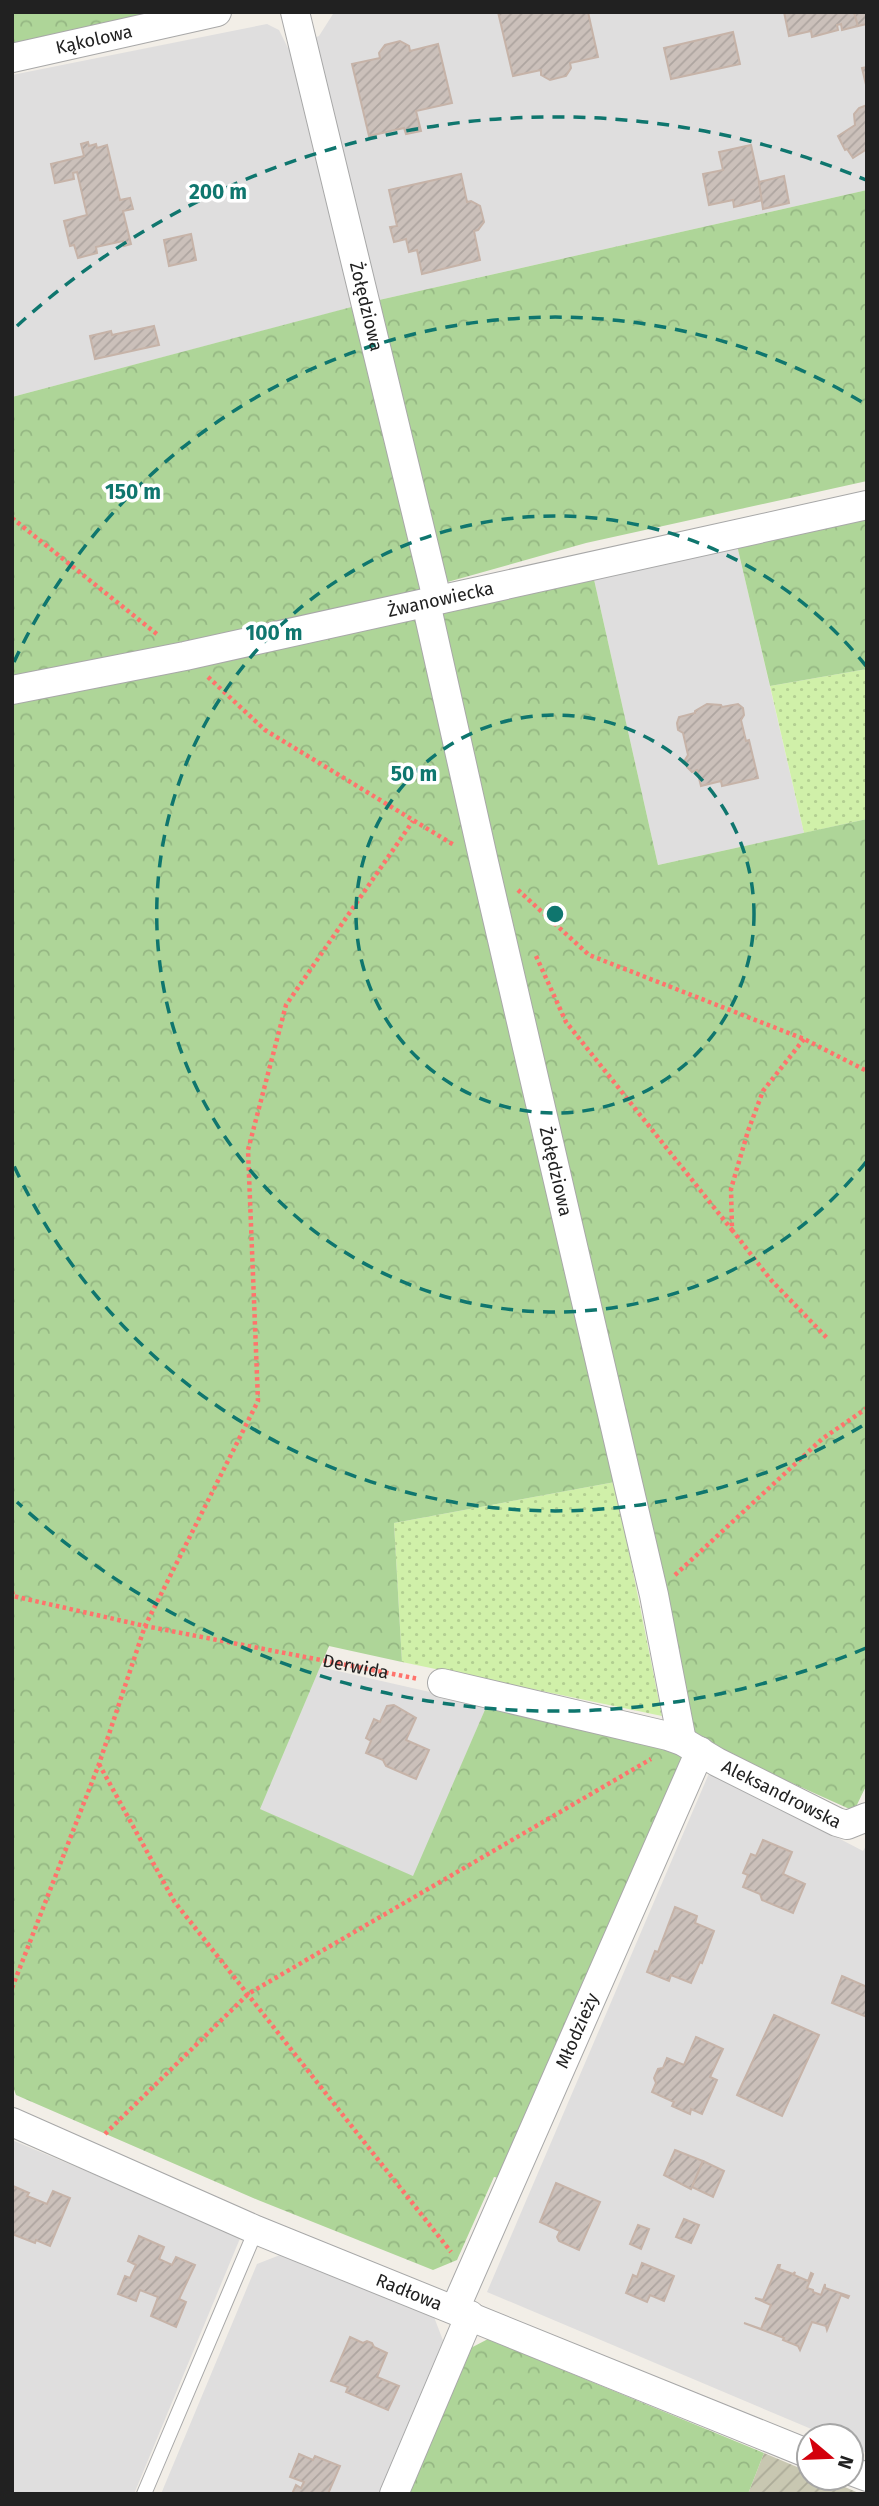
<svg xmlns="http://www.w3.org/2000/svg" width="879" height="2506" font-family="'Fira Sans',sans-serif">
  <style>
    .residential { fill: #dfdede }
    .construction { fill: url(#construction-furrows) }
    .grass { fill: url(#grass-dots) }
    .forest { fill: url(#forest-crowns) }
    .building { fill: url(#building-hatch); stroke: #c6b3a8; stroke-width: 2 }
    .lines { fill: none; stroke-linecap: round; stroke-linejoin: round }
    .service-casing { stroke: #a8a8a8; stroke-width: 16 }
    .minor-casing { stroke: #a8a8a8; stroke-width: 30 }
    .path { stroke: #ff736c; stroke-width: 4.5; stroke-dasharray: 3.5 3.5; stroke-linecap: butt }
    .service { stroke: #fff; stroke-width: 14 }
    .minor { stroke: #fff; stroke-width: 28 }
    .ring { fill: none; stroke: #0f766e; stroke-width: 3.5; stroke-dasharray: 12 9 }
    .labels { text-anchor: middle; stroke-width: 7; stroke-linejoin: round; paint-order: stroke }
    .street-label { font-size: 18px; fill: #212121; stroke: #fff }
    .centre { fill: #0f766e; stroke: #fff; stroke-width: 3.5 }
    .ring-label { font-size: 21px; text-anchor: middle; font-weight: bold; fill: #0f766e; stroke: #fff; stroke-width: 7; stroke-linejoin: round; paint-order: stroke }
  </style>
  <defs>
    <pattern id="construction-furrows" width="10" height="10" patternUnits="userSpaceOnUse" patternTransform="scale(1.75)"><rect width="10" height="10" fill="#c8c7b1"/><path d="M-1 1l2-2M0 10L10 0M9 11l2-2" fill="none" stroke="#acab98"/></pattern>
    <pattern id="grass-dots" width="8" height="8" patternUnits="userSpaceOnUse" patternTransform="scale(1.75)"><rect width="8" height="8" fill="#d0f0a9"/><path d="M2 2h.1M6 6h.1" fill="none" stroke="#b2ce91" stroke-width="1.8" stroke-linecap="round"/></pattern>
    <pattern id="forest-crowns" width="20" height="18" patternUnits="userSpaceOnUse" patternTransform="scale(1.75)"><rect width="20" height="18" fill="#aed598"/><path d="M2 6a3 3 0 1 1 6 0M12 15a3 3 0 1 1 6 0" fill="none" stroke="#95b783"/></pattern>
    <pattern id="building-hatch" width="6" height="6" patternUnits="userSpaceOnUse" patternTransform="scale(1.75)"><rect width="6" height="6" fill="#cbc0ba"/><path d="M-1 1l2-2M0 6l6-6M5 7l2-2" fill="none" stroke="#aea5a0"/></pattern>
  </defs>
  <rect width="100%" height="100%" fill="#f2eee7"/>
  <g class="residential">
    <path d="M342,12H867V190L379,300L12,397V75L267,24L279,30L288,48L319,36L333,14Z"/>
    <path d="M736,541L804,833L658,865L593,575Z"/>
    <path d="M320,1667L487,1705L414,1877L259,1809Z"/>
    <path d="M710,1771L863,1851L867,1844V2453L851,2446V2436H828L487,2292Z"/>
    <path d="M12,2140L241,2236L134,2494H12Z"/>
    <path d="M280,2255L434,2317L444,2343L380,2494H161L257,2264Z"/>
  </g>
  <path class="construction" d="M764,2453L809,2472V2478H824L861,2494H748Z"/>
  <g class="grass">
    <path d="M867,669V819L804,833L770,686Z"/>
    <path d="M615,1482L662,1716L402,1662L394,1523Z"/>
  </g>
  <g class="forest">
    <path d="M12,12H158L12,44Z"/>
    <path d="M867,190V481L586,543L444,583L379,300Z"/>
    <path d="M359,305L425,594L12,676V397Z"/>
    <path d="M867,514V669L770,686L736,541Z"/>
    <path d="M593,575L658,865L867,819V1784L854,1811L694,1739L438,611Z"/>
    <path d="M420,615L615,1482L394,1523L402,1662L329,1646L260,1809L413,1876L487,1705L690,1753L633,1869L504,2179L494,2177L457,2260L433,2270L258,2200L16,2095L12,2084V704Z"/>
    <path d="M488,2339L764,2453L748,2494H403L465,2351Z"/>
  </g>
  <g class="building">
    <path d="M498,12H588L598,57L570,63L571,68L566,76L550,80L541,75V70L513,76Z"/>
    <path d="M784,12H854L858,26L842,30L841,24L837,25L838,30L812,37L811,31L789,36Z"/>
    <path d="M854,12H867V24L858,26Z"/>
    <path d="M733,32L740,64L671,79L664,48Z"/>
    <path d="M400,41L409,46L410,51L438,44L452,103L416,111L421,131L406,134L404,128L369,136L352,64L380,58L379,53L385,45Z"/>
    <path d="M867,67V89L862,68Z"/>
    <path d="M867,105V149L853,158L847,149L845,150L838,136L855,125L854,114L859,108Z"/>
    <path d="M88,142L89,146L96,144L97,148L107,145L120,200L130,198L133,209L123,211L131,244L124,246L123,241L96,247L97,253L78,258L74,245L70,246L64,221L87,215L77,172L73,173L74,179L55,183L51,164L84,156L81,144Z"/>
    <path d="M751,145L763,200L734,207L733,200L709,205L703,174L723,170L719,152Z"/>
    <path d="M461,174L467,202L471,201L480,206L484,222L478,230L474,231L480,260L422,274L417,250L409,252L406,239L394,242L390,227L397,226L389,190Z"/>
    <path d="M784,176L789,203L763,209L759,182Z"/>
    <path d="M191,234L196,260L169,266L164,240Z"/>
    <path d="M154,326L159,345L95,359L90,336L111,331L112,335Z"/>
    <path d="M707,704L721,705L722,707L738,704L743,708L744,715L741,720L746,741L749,740L758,778L722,786L721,781L701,786L697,770L692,772L687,767L685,760L688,755L683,733L678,730L677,723L679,717L695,713V711Z"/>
    <path d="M394,1705L416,1718L406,1740L429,1750L416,1779L386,1766L383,1760L366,1753L371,1741L366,1738L374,1719L380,1722L387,1706Z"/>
    <path d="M763,1840L792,1852L783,1874L805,1884L793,1913L762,1900L760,1894L743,1887L748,1875L743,1873L751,1854L756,1856Z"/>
    <path d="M675,1907L697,1916L695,1923L714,1931L702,1963L700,1962L691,1983L671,1975L669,1981L647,1972L655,1951L658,1952Z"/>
    <path d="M842,1976L867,1987V2017L832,2003Z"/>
    <path d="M774,2015L819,2035L782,2116L737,2095Z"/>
    <path d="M696,2037L723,2049L710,2077L717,2080L702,2114L691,2109L690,2114L672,2106L674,2102L652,2092L656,2083L654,2078L658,2069L663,2068L667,2058L684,2065Z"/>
    <path d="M675,2150L703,2161L691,2189L664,2175Z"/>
    <path d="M703,2161L724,2171L713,2197L692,2187Z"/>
    <path d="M556,2183L600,2202L579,2250L559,2241L557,2237L560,2231L540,2222Z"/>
    <path d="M13,2186L29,2193L27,2196L47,2204L53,2191L70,2198L50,2246L36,2240L35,2243L12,2234Z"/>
    <path d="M684,2219L699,2225L691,2243L676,2237Z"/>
    <path d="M638,2225L649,2229L641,2249L630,2244Z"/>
    <path d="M139,2236L164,2247L159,2259L172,2265L176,2257L195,2265L179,2299L186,2302L176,2327L151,2316L158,2297L140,2290L136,2301L118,2294L125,2276L130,2278L136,2265L128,2261Z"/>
    <path d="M642,2263L674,2276L664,2301L650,2295L647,2302L626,2293L633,2275L637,2277Z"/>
    <path d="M778,2265H780L779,2269L793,2274L795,2272L794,2275L808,2281L811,2273L813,2274L807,2288L813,2290V2292L821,2295L825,2284V2288L849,2296L848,2298L841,2295L827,2330L826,2326L812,2322L800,2350L798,2346L783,2340L784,2338L744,2323L761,2329L771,2305L755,2298L763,2300Z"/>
    <path d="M350,2337L363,2343L367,2341L372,2343L374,2347L387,2353L377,2377L399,2386L388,2410L346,2392L348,2387L331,2381Z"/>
    <path d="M299,2454L313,2460L315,2456L340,2466L328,2494H292L296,2485L301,2488L304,2482L290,2477Z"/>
  </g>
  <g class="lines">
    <g class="service-casing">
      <path id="service" d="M144,2494L256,2230"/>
    </g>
    <g class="minor-casing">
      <g id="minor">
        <path id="s2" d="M295,12L437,599"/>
        <path id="s3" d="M12,58L217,12"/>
        <path id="s4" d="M426,603L484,862L654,1595L682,1741"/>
        <path id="s5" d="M12,690L185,656L867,505"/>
        <path id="s6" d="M442,1683L668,1736L682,1741L717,1762L837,1822L847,1825L867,1817"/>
        <path id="s7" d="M12,2122L256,2230L809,2454"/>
        <path id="s8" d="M455,2309L700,1751"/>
        <path d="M851,2471L867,2477"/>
        <path d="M394,2494L470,2315"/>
      </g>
    </g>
    <g class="path">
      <path d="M12,518L158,635"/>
      <path d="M208,677L265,730L454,845"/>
      <path d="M518,890L589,955L804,1039L867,1071"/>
      <path d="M536,956L566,1022L732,1230"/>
      <path d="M804,1039L763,1091L748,1131L731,1189L732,1230L771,1280L827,1338"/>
      <path d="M675,1575L822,1439L867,1408"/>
      <path id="s1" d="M12,1591L13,1596L145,1626L419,1679"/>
      <path d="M99,1764L174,1901L451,2252"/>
      <path d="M12,1988L99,1764L145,1626L258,1401L248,1150L286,1005L413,821"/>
      <path d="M105,2134L248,1994L651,1759"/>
    </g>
    <use href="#service" class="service"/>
    <use href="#minor" class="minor"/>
  </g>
  <g class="ring">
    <circle cx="555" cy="914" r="199"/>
    <path d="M866 1162A398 398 0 1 1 866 666"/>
    <path d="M862 1426A597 597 0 0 1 14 1166M14 662A597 597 0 0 1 862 402"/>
    <path d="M866 1648A797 797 0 0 1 17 1502M17 326A797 797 0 0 1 866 180"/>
  </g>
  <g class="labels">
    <g class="street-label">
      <text dy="6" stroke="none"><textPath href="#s3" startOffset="84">Kąkolowa</textPath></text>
      <text dy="6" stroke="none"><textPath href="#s2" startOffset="303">Żołędziowa</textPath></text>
      <text dy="6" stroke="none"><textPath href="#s5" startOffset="438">Żwanowiecka</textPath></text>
      <text dy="6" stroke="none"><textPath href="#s4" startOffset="583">Żołędziowa</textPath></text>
      <text dy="6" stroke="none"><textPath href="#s1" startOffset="355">Derwida</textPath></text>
      <text dy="6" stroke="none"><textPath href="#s6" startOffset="360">Aleksandrowska</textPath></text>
      <text dy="6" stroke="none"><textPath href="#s8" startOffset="304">Młodzieży</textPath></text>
      <text dy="6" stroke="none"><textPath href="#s7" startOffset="432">Radłowa</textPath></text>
    </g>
  </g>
  <circle cx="555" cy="914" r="10" class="centre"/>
  <g class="ring-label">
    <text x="218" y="199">200 m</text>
    <text x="133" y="499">150 m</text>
    <text x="274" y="640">100 m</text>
    <text x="414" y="781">50 m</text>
  </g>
  <rect width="879" height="2506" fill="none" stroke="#212121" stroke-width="28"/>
  <g transform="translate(830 2457) rotate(109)"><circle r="33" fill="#ffffff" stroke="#a6a6a6" stroke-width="2"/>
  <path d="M0-5L12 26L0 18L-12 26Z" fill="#d3000c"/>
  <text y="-10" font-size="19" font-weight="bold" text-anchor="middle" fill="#212121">N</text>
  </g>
</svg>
